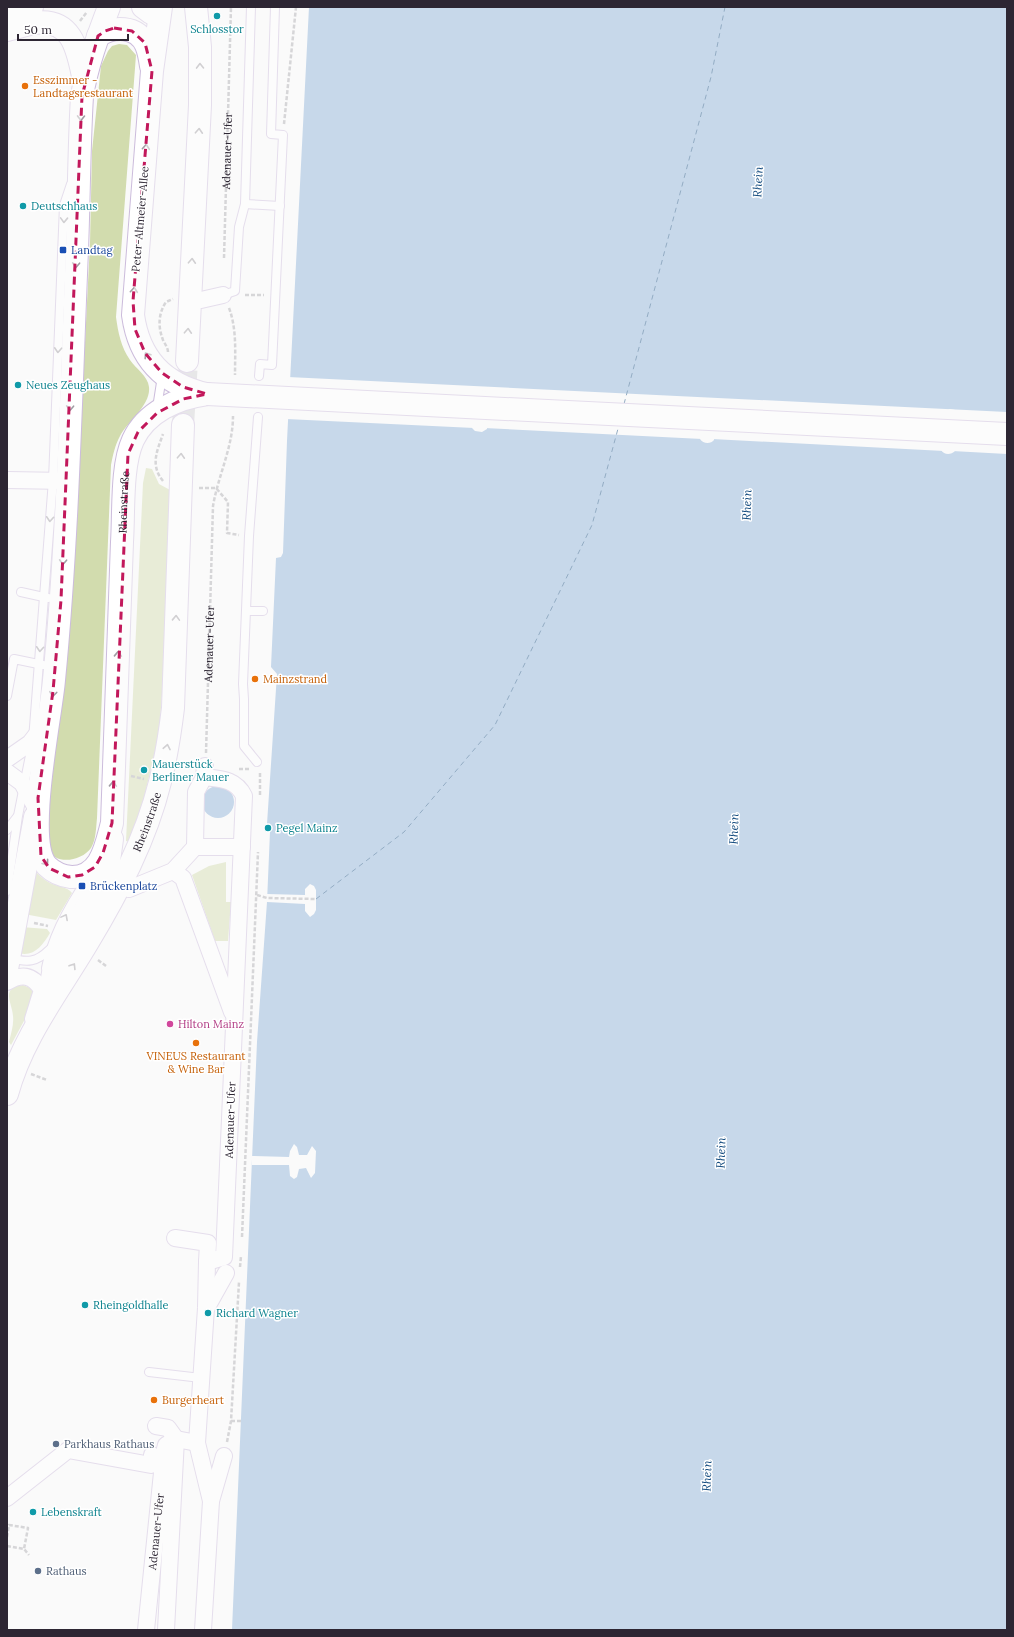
<svg xmlns="http://www.w3.org/2000/svg" width="1014" height="1637" font-family="Lora,serif">
  <style>
    .green { fill: #d2dcae }
    .water { fill: #89afd8; fill-rule: evenodd }
    .pier { fill: #fafafa }
    .lines { fill: none; stroke-linecap: round; stroke-linejoin: round }
    .ferry { stroke: #174e81; stroke-width: 1; stroke-dasharray: 5 4; stroke-linecap: butt }
    .secondary-tunnel { stroke: #d1d0d2; stroke-width: 22; stroke-dasharray: 22 11; stroke-linecap: butt }
    .lane-casing { stroke: #ccbcdc; stroke-width: 10 }
    .street-casing { stroke: #ccbcdc; stroke-width: 18 }
    .secondary-casing { stroke: #ccbcdc; stroke-width: 24 }
    .primary-casing { stroke: #ccbcdc; stroke-width: 24 }
    .path { stroke: #acaaaf; stroke-width: 2.5; stroke-dasharray: 4 2; stroke-linecap: butt }
    .lane { stroke: #fff; stroke-width: 8 }
    .street { stroke: #fff; stroke-width: 16 }
    .secondary { stroke: #fff; stroke-width: 22 }
    .primary { stroke: #fff; stroke-width: 22 }
    .primary-bridge-casing { stroke: #ccbcdc; stroke-width: 24; stroke-linecap: butt }
    .primary-bridge { stroke: #fff; stroke-width: 22 }
    .oneway { stroke: #a09da3 }
    .marked { fill: none; stroke: #c2185b; stroke-width: 3; stroke-dasharray: 8 5; stroke-linejoin: round }
    .culture-dot { fill: #0f9aa8; stroke: #fff; stroke-width: 1.5 }
    .food-dot { fill: #e8710a; stroke: #fff; stroke-width: 1.5 }
    .transit-dot { fill: #1a4fb4; stroke: #fff; stroke-width: 1.5 }
    .hotel-dot { fill: #d1479c; stroke: #fff; stroke-width: 1.5 }
    .service-dot { fill: #5c6f8a; stroke: #fff; stroke-width: 1.5 }
    .labels { text-anchor: middle; stroke-width: 3; stroke-linejoin: round; paint-order: stroke }
    .culture-label { font-size: 11px; fill: #0d838f; stroke: #fff; text-anchor: start }
    .food-label { font-size: 11px; fill: #c56008; stroke: #fff; text-anchor: start }
    .street-label { font-size: 11px; fill: #2d2633; stroke: #fff }
    .transit-label { font-size: 11px; fill: #164399; stroke: #fff; text-anchor: start }
    .hotel-label { font-size: 11px; fill: #b23c85; stroke: #fff; text-anchor: start }
    .service-label { font-size: 11px; fill: #4e5e75; stroke: #fff; text-anchor: start }
    .water-label { font-size: 12px; font-style: italic; fill: #174e81; stroke: #fff }
  </style>
  <rect width="100%" height="100%" fill="#fafafa"/>
  <g class="green">
    <path d="M119,44L127,45L136,55L116,317C118,332 121,347 130,360C136,369 148,376 149,387C151,405 128,421 120,436C115,445 113,455 111,465L97,818C96,828 96,840 91,848C82,861 55,866 48,849C46,846 46,841 45,837L68,647L78,482L90,243L92,151L101,66L108,51L112,46Z"/>
    <path d="M146,468L152,469L159,484L172,491L162,694L159,735L144,798L130,842L126,841L143,483Z"/>
    <path d="M226,862V902H231L228,941H215L192,875L209,866Z"/>
    <path d="M31,866C36,872 42,879 50,883C56,886 68,887 72,893L56,920L24,914Z"/>
    <path d="M21,927L47,929L50,933C42,946 33,959 15,952Z"/>
    <path d="M23,985L30,988L34,993L32,1006L11,1045L9,1042C11,1033 14,1025 13,1016C12,1002 0,988 23,985Z"/>
  </g>
  <g class="water">
    <path d="M309,7H1007V1630H232L257,1042L267,902L270,832L271,831V825L267,824L277,674L271,667L276,558L281,557L283,553L287,441ZM477,388L488,392L487,429L482,432L475,431L472,428L474,390ZM704,398H711L716,401L714,440C711,444 703,444 700,439L701,400ZM950,409L955,410L957,413L955,451C951,455 944,455 941,450L943,412Z"/>
    <circle cx="218" cy="802" r="16"/>
  </g>
  <g class="pier">
    <path d="M288,377L1007,412V454L952,451L953,450L955,414L950,411L945,413L943,449L944,451L712,439L714,401L709,399L703,401L702,439L484,428L486,392L480,390L475,392L474,428L286,419Z"/>
    <path d="M310,884L314,886L316,890V910L314,914L310,917L305,911V904L267,902V894L305,895V889Z"/>
    <path d="M294,1144L297,1147L299,1155H307L312,1146L316,1151L315,1173L311,1178L306,1168L299,1169L297,1177L294,1179L290,1176L289,1165H252V1156L289,1157L290,1151Z"/>
  </g>
  <g class="lines">
    <g class="ferry">
      <path d="M624,404L711,77L725,7"/>
      <path d="M316,899L404,832L495,725L592,525L619,425"/>
    </g>
    <path class="secondary-tunnel" d="M183,425L187,361"/>
    <g class="lane-casing">
      <g id="lane">
        <path d="M245,204L280,206"/>
        <path d="M223,295L235,291L239,227L245,204L251,7"/>
        <path d="M259,376L260,364L272,365L283,135L271,134L275,7"/>
        <path d="M157,408L162,376"/>
        <path d="M21,592L48,598"/>
        <path d="M247,611H263"/>
        <path d="M7,696L14,659L43,665"/>
        <path d="M257,762L244,746V699L243,684L249,536L258,417"/>
        <path d="M7,830L17,817"/>
        <path d="M7,891L18,816L33,740L53,480L64,205L71,184"/>
        <path d="M11,958C27,963 37,962 49,950"/>
        <path d="M46,968C52,936 70,904 88,878"/>
        <path d="M149,1372L201,1378"/>
      </g>
    </g>
    <g class="street-casing">
      <g id="street">
        <path d="M201,300L223,295"/>
        <path d="M7,480L67,481"/>
        <path d="M7,759L30,743L47,721"/>
        <path d="M205,766L204,777C221,779 236,779 244,796L224,1257L207,1262L206,1308L197,1443L211,1501"/>
        <path d="M7,772L22,783L36,808"/>
        <path d="M195,847L196,792L204,777"/>
        <path d="M173,871L183,878L232,1012"/>
        <path d="M129,889L173,871L195,847H242"/>
        <path d="M7,982C22,973 33,975 42,990L33,1019"/>
        <path d="M175,1238L208,1243L207,1262"/>
        <path d="M207,1307L226,1273"/>
        <path d="M156,1426L168,1428L176,1439L166,1630"/>
        <path d="M7,1498L68,1450L151,1465L152,1455"/>
        <path id="s3" d="M146,1630L164,1453L166,1445L176,1439L197,1443"/>
        <path d="M203,1630L211,1501L224,1456"/>
      </g>
    </g>
    <g class="secondary-casing">
      <g id="secondary">
        <path d="M7,16L32,7"/>
        <path d="M7,30C16,28 25,25 34,23C74,17 78,53 84,81"/>
        <path d="M187,361L200,105V47L196,7"/>
        <path d="M7,969L35,817"/>
        <path d="M50,990L53,973L71,933L103,879L109,861L112,839"/>
        <path id="s4" d="M7,1094C22,1038 59,991 88,942C118,892 146,839 160,782C166,758 170,733 173,708L183,425"/>
      </g>
    </g>
    <g class="primary-casing">
      <g id="primary">
        <path id="s5" d="M109,7C98,36 87,65 82,96C79,147 79,199 77,250C71,393 68,537 54,680C51,717 24,841 47,866C54,873 62,876 71,877C101,878 106,845 112,823C116,729 118,636 122,542C124,513 121,466 133,440C146,412 177,398 207,394"/>
        <path d="M143,7L151,13"/>
        <path d="M161,7L152,71L133,315C139,358 163,384 206,394"/>
        <path d="M98,36C113,26 137,25 146,45C149,52 150,59 151,66"/>
      </g>
    </g>
    <g class="path">
      <path d="M80,21L87,12"/>
      <path d="M284,124L296,7"/>
      <path id="s1" d="M224,258L231,7"/>
      <path d="M245,295H264"/>
      <path d="M229,308C237,329 235,353 235,375"/>
      <path d="M168,352C168,348 165,344 163,340C158,327 158,314 166,302L173,299"/>
      <path d="M163,481C150,465 157,451 163,434"/>
      <path d="M199,488H216L228,502L227,533L239,535"/>
      <path id="s2" d="M206,753L213,506C218,476 233,447 233,416"/>
      <path d="M239,769H250"/>
      <path d="M131,776L144,779"/>
      <path d="M260,795V772"/>
      <path d="M257,895L267,898L316,899"/>
      <path d="M34,923L48,926"/>
      <path d="M98,960L106,966"/>
      <path d="M31,1074L47,1080"/>
      <path d="M242,1237L258,852"/>
      <path d="M240,1267L241,1256"/>
      <path d="M231,1421H241"/>
      <path d="M227,1442L231,1421L239,1282"/>
      <path d="M7,1537L9,1525L28,1528L24,1549"/>
      <path d="M7,1546L24,1549L29,1555"/>
    </g>
    <use href="#lane" class="lane"/>
    <use href="#street" class="street"/>
    <use href="#secondary" class="secondary"/>
    <use href="#primary" class="primary"/>
    <g class="primary-bridge-casing">
      <path id="primary-bridge" d="M207,394L1007,434"/>
    </g>
    <use href="#primary-bridge" class="primary-bridge"/>
  </g>
  <defs><path id="oneway-chevron" d="M-2-3.5L2.5 0L-2 3.5" fill="none" stroke-width="1.6" stroke-linecap="round" stroke-linejoin="round"/></defs>
  <g class="oneway">
    <use href="#oneway-chevron" transform="translate(200 66) rotate(-91)"/>
    <use href="#oneway-chevron" transform="translate(81 118) rotate(91)"/>
    <use href="#oneway-chevron" transform="translate(199 131) rotate(-87)"/>
    <use href="#oneway-chevron" transform="translate(146 147) rotate(-85)"/>
    <use href="#oneway-chevron" transform="translate(64 220) rotate(92)"/>
    <use href="#oneway-chevron" transform="translate(192 261) rotate(-87)"/>
    <use href="#oneway-chevron" transform="translate(76 265) rotate(93)"/>
    <use href="#oneway-chevron" transform="translate(134 290) rotate(-85)"/>
    <use href="#oneway-chevron" transform="translate(188 331) rotate(-87)"/>
    <use href="#oneway-chevron" transform="translate(58 350) rotate(93)"/>
    <use href="#oneway-chevron" transform="translate(147 355) rotate(-123)"/>
    <use href="#oneway-chevron" transform="translate(70 408) rotate(93)"/>
    <use href="#oneway-chevron" transform="translate(181 456) rotate(-87)"/>
    <use href="#oneway-chevron" transform="translate(50 519) rotate(94)"/>
    <use href="#oneway-chevron" transform="translate(63 562) rotate(93)"/>
    <use href="#oneway-chevron" transform="translate(176 618) rotate(-88)"/>
    <use href="#oneway-chevron" transform="translate(40 649) rotate(94)"/>
    <use href="#oneway-chevron" transform="translate(118 654) rotate(-88)"/>
    <use href="#oneway-chevron" transform="translate(53 694) rotate(97)"/>
    <use href="#oneway-chevron" transform="translate(167 747) rotate(-79)"/>
    <use href="#oneway-chevron" transform="translate(113 784) rotate(-88)"/>
    <use href="#oneway-chevron" transform="translate(46 863) rotate(53)"/>
    <use href="#oneway-chevron" transform="translate(65 917) rotate(-62)"/>
    <use href="#oneway-chevron" transform="translate(73 966) rotate(-58)"/>
  </g>
  <path d="M0 0H1014V1637H0ZM114,28L132,31L145,43L152,71L133,301L135,329L145,353L162,373L183,387L207,394L183,399L157,413L138,432L128,454L112,823L103,853L95,867L82,875L68,877L49,868L41,856L38,798L53,691L61,600L82,96L98,36L105,31Z" fill="#fafafa" fill-opacity=".55" fill-rule="evenodd"/>
  <path class="marked" d="M114,28L132,31L145,43L152,71L133,301L135,329L145,353L162,373L183,387L207,394L183,399L157,413L138,432L128,454L112,823L103,853L95,867L82,875L68,877L49,868L41,856L38,798L53,691L61,600L82,96L98,36L105,31Z"/>
  <g class="culture-dot">
    <circle cx="217" cy="16" r="4"/>
    <circle cx="23" cy="206" r="4"/>
    <circle cx="18" cy="385" r="4"/>
    <circle cx="144" cy="770" r="4"/>
    <circle cx="268" cy="828" r="4"/>
    <circle cx="85" cy="1305" r="4"/>
    <circle cx="208" cy="1313" r="4"/>
    <circle cx="33" cy="1512" r="4"/>
  </g>
  <g class="food-dot">
    <circle cx="25" cy="86" r="4"/>
    <circle cx="255" cy="679" r="4"/>
    <circle cx="196" cy="1043" r="4"/>
    <circle cx="154" cy="1400" r="4"/>
  </g>
  <g class="transit-dot">
    <rect x="59" y="246" width="8" height="8" rx="2"/>
    <rect x="78" y="882" width="8" height="8" rx="2"/>
  </g>
  <circle class="hotel-dot" cx="170" cy="1024" r="4"/>
  <g class="service-dot">
    <circle cx="56" cy="1444" r="4"/>
    <circle cx="38" cy="1571" r="4"/>
  </g>
  <g class="labels">
    <g class="culture-label">
      <text x="217" y="33" text-anchor="middle">Schlosstor</text>
      <text x="31" y="210">Deutschhaus</text>
      <text x="26" y="389">Neues Zeughaus</text>
      <text x="152" y="768">Mauerstück<tspan x="152" dy="13">Berliner Mauer</tspan></text>
      <text x="276" y="832">Pegel Mainz</text>
      <text x="93" y="1309">Rheingoldhalle</text>
      <text x="216" y="1317">Richard Wagner</text>
      <text x="41" y="1516">Lebenskraft</text>
    </g>
    <g class="food-label">
      <text x="33" y="84">Esszimmer -<tspan x="33" dy="13">Landtagsrestaurant</tspan></text>
      <text x="263" y="683">Mainzstrand</text>
      <text x="196" y="1060" text-anchor="middle">VINEUS Restaurant<tspan x="196" dy="13">&amp; Wine Bar</tspan></text>
      <text x="162" y="1404">Burgerheart</text>
    </g>
    <g class="street-label">
      <text dy="4" stroke="none"><textPath href="#s1" startOffset="107">Adenauer-Ufer</textPath></text>
      <text transform="translate(140 219) rotate(-85)" y="4">Peter-Altmeier-Allee</text>
      <text dy="4" stroke="none"><textPath href="#s5" startOffset="1289">Rheinstraße</textPath></text>
      <text dy="4" stroke="none"><textPath href="#s2" startOffset="109">Adenauer-Ufer</textPath></text>
      <text dy="4" stroke="none"><textPath href="#s4" startOffset="307">Rheinstraße</textPath></text>
      <text transform="translate(230 1120) rotate(-88)" y="4">Adenauer-Ufer</text>
      <text dy="4" stroke="none"><textPath href="#s3" startOffset="99">Adenauer-Ufer</textPath></text>
    </g>
    <g class="transit-label">
      <text x="71" y="254">Landtag</text>
      <text x="90" y="890">Brückenplatz</text>
    </g>
    <g class="hotel-label">
      <text x="178" y="1028">Hilton Mainz</text>
    </g>
    <g class="service-label">
      <text x="64" y="1448">Parkhaus Rathaus</text>
      <text x="46" y="1575">Rathaus</text>
    </g>
    <g class="water-label">
      <text transform="translate(758 182) rotate(-87)" y="4">Rhein</text>
      <text transform="translate(747 505) rotate(-88)" y="4">Rhein</text>
      <text transform="translate(734 829) rotate(-88)" y="4">Rhein</text>
      <text transform="translate(721 1153) rotate(-88)" y="4">Rhein</text>
      <text transform="translate(707 1476) rotate(-88)" y="4">Rhein</text>
    </g>
  </g>
  <rect width="1014" height="1637" fill="none" stroke="#2d2633" stroke-width="16"/>
  <path d="M18 34v6h110v-6" fill="none" stroke="#2d2633" stroke-width="2"/>
  <text x="24" y="34" font-size="12" fill="#2d2633" stroke="#ffffff" stroke-width="3" paint-order="stroke">50 m</text>
</svg>
